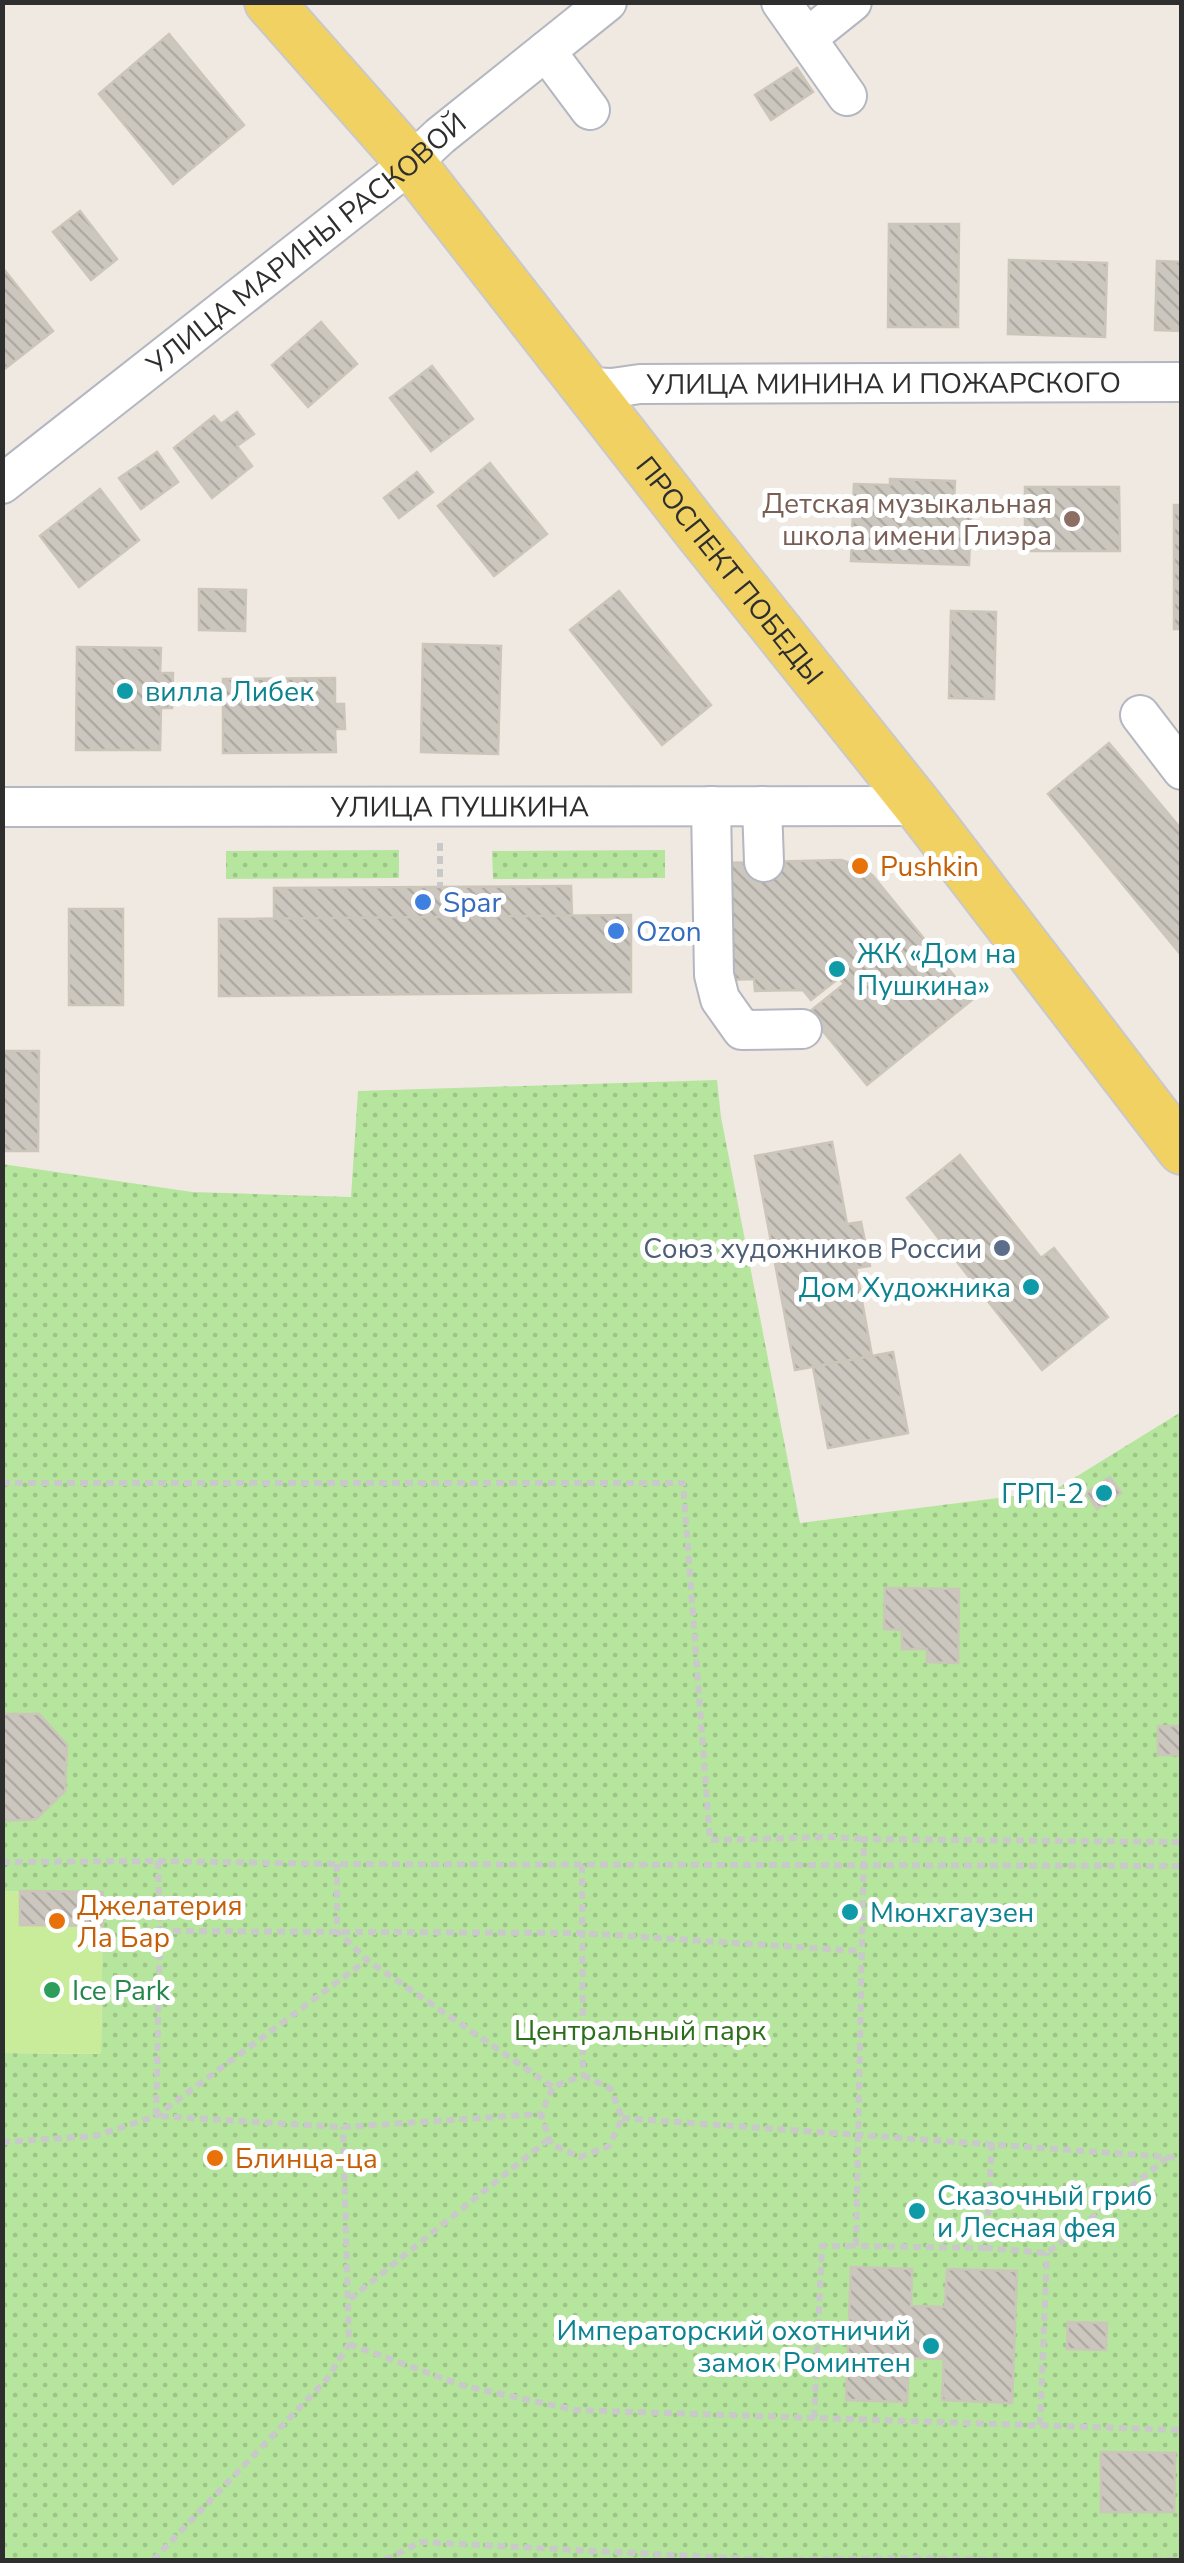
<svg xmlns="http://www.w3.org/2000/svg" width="1184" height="2563" font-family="'Nunito Sans',sans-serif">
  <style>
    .grass { fill: url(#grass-dots) }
    .pitch { fill: #c9ec9a }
    .building { fill: url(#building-back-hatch); stroke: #cbc5ba; stroke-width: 2.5 }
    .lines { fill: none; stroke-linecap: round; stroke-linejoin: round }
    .minor-casing { stroke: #b4b7c1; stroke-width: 42 }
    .major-casing { stroke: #c9c9c9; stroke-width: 52 }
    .path { stroke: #c9c9c9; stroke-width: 6; stroke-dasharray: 8 5; stroke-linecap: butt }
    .minor { stroke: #fff; stroke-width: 38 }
    .major { stroke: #f2d163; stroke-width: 48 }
    .education-dot { fill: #8d6e63; stroke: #fff; stroke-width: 4 }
    .culture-dot { fill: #0f9aa8; stroke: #fff; stroke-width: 4 }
    .food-dot { fill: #e8710a; stroke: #fff; stroke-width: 4 }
    .shop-dot { fill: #3f7fe0; stroke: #fff; stroke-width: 4 }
    .service-dot { fill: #5c6f8a; stroke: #fff; stroke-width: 4 }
    .leisure-dot { fill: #2e9e5b; stroke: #fff; stroke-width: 4 }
    .labels { text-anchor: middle; stroke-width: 10; stroke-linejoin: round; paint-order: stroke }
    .street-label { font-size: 28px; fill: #2e2e2e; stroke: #fff }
    .education-label { font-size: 28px; fill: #785e54; stroke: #fff; text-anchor: end }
    .culture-label { font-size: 28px; fill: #0d838f; stroke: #fff; text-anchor: start }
    .food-label { font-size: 28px; fill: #c56008; stroke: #fff; text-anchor: start }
    .shop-label { font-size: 28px; fill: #366cbe; stroke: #fff; text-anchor: start }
    .service-label { font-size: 28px; fill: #4e5e75; stroke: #fff; text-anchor: end }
    .leisure-label { font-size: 28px; fill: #27864d; stroke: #fff; text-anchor: start }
    .park-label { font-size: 28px; fill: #2c6e1b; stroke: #fff }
  </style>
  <defs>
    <pattern id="grass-dots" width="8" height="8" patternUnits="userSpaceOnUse" patternTransform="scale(2.5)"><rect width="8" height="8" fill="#b6e59e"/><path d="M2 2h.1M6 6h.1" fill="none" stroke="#9dc588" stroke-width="1.8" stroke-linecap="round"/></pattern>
    <pattern id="building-back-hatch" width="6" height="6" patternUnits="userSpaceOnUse" patternTransform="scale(2.5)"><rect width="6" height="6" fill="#cbc7bf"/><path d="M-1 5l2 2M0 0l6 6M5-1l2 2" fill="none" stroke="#afaba4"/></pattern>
  </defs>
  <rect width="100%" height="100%" fill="#efe9e1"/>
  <g class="grass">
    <path d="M399,850V878L226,879V851Z"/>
    <path d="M665,850V878L493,879L492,851Z"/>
    <path d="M717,1080L721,1117L800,1523L1053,1491L1181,1412V2560H3V2053L101,2054L103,1893L3,1891L2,1164L192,1192L351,1197L358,1091Z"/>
  </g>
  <path class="pitch" d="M3,1891L103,1892L101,2054L3,2053Z"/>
  <g class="building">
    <path d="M169,34L244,125L173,184L99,94Z"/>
    <path d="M797,68L813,92L771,120L755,95Z"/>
    <path d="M80,211L117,259L91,280L53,232Z"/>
    <path d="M889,224H959L958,327H888Z"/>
    <path d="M1009,260L1107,263L1105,337L1008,334Z"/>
    <path d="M1157,261L1182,262V331L1155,330Z"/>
    <path d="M2,267L53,331L2,371Z"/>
    <path d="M321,322L357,364L308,407L272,365Z"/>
    <path d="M432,366L473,419L431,451L390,398Z"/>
    <path d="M237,412L254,434L237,446L252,466L212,498L174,448L214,416L221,424Z"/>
    <path d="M157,452L178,482L141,509L119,478Z"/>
    <path d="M490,463L547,534L494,576L438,506Z"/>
    <path d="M417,472L433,492L399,518L384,498Z"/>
    <path d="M890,479L955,481L954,502L971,503L969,565L851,561L854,484L890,485Z"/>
    <path d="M1025,487H1119L1120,551H1025Z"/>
    <path d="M100,489L139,540L79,587L40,536Z"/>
    <rect x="1174" y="505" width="8" height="124"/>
    <path d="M199,589L246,590L245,631L199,630Z"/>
    <path d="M619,591L711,705L662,745L570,630Z"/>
    <path d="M951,611L996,612L994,699L949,698Z"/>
    <path d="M423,644L501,646L498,754L421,752Z"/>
    <path d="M77,647L161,648L160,673H173L172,708H161L160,750H76Z"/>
    <path d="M335,678V704H344L345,729H335L336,752L223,753V679Z"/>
    <path d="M1109,743L1182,830V956L1048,794Z"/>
    <path d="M841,860L860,866L873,876L973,999L867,1085L808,1013L844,984L839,978L811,1000L803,990L755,991L754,979L727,980L724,863Z"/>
    <path d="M571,886L572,916L274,919V888Z"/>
    <rect x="69" y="909" width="54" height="96"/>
    <path d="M631,915V992L219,996V919Z"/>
    <path d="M2,1051H39L38,1151H2Z"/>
    <path d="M832,1142L847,1224L861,1222L870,1266L856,1268L872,1356L795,1370L755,1156Z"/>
    <path d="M960,1155L1041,1258L1054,1248L1108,1317L1042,1370L907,1198Z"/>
    <path d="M893,1352L908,1433L828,1448L813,1367Z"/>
    <path d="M1110,1477L1121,1493L1097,1509L1086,1493Z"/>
    <path d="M885,1588L959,1589L958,1663L927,1662V1649H902V1630L884,1629Z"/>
    <path d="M2,1714H39L67,1745L65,1791L36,1819L2,1821Z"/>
    <rect x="1158" y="1726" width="24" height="29"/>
    <path d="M20,1891L103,1892V1926L20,1925Z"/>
    <path d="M851,2267L912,2269L911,2306L945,2307L947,2269L1017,2271L1012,2403L942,2400L944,2359L909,2358L907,2402L846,2400Z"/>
    <path d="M1068,2322L1107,2323L1106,2350L1067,2349Z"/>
    <path d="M1101,2452L1175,2453L1174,2512H1101Z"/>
  </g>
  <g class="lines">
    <g class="minor-casing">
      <g id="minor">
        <path d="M781,2L847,96"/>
        <path d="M807,38L852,2"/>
        <path d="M546,51L590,110"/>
        <path id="s1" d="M586,387L612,388L640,384L1182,382"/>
        <path id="s2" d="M2,484L411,163L440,136L607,2"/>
        <path d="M1140,715L1182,770"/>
        <path d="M711,806L714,975L720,999L742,1030L802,1029"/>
        <path d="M762,806L764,862"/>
        <path id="s3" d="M2,807L918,806"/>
      </g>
    </g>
    <g class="major-casing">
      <g id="major">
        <path id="s4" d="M269,2L411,163L698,531L918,806L1182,1150"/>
      </g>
    </g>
    <g class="path">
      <path d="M440,843V887"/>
      <path d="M2,1483H683L710,1840L832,1837L864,1839"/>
      <path d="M158,1861L160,1931L156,2116L343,2127L541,2114"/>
      <path d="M2,1862L158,1861L337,1864L1182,1866"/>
      <path d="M337,1864V1931L367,1960L553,2087"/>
      <path d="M582,1865L583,2075"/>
      <path d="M160,1931L583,1933L860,1951"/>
      <path d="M583,2075L611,2089L622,2118L609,2146L580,2157L551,2144L541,2114L553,2087Z"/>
      <path d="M622,2118L1182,2158"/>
      <path d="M2,2142L95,2136L156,2116L367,1960"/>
      <path d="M992,2143L986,2248L1047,2253L1167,2158"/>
      <path d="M986,2248L856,2246L864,1839L1182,1842"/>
      <path d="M350,2299L550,2138"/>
      <path d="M349,2344L464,2386L575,2410L1182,2430"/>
      <path d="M814,2418L822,2246H856"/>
      <path d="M1040,2425L1047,2253"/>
      <path d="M153,2560L327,2379L349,2344L343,2127"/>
      <path d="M385,2560L421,2542L770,2560L912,2558L1006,2560"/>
      <path d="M1153,2560H1182"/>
    </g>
    <use href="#minor" class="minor"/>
    <use href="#major" class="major"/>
  </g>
  <circle class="education-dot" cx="1072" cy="519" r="10"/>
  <g class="culture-dot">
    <circle cx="125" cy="691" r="10"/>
    <circle cx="837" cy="969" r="10"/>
    <circle cx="1031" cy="1287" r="10"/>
    <circle cx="1104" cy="1493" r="10"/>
    <circle cx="850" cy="1912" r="10"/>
    <circle cx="917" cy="2211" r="10"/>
    <circle cx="931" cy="2346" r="10"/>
  </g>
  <g class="food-dot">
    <circle cx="860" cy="866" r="10"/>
    <circle cx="57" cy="1921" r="10"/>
    <circle cx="215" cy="2158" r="10"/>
  </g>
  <g class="shop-dot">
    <circle cx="423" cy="902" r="10"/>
    <circle cx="616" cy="931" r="10"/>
  </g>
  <circle class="service-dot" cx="1002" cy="1248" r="10"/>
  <circle class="leisure-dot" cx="52" cy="1990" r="10"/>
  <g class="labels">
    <g class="street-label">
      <text dy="10" stroke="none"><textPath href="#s2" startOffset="388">УЛИЦА МАРИНЫ РАСКОВОЙ</textPath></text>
      <text dy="10" stroke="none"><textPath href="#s1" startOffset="298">УЛИЦА МИНИНА И ПОЖАРСКОГО</textPath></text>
      <text dy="10" stroke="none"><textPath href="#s4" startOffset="732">ПРОСПЕКТ ПОБЕДЫ</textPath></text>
      <text dy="10" stroke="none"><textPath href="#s3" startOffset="458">УЛИЦА ПУШКИНА</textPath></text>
    </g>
    <g class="education-label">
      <text x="1052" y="513">Детская музыкальная<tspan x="1052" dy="32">школа имени Глиэра</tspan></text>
    </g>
    <g class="culture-label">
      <text x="145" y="701">вилла Либек</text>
      <text x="857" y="963">ЖК «Дом на<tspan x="857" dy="32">Пушкина»</tspan></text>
      <text x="1011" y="1297" text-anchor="end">Дом Художника</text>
      <text x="1084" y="1503" text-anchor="end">ГРП-2</text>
      <text x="870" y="1922">Мюнхгаузен</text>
      <text x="937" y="2205">Сказочный гриб<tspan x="937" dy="32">и Лесная фея</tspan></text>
      <text x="911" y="2340" text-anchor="end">Императорский охотничий<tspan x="911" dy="32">замок Роминтен</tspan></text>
    </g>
    <g class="food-label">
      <text x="880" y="876">Pushkin</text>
      <text x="77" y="1915">Джелатерия<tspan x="77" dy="32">Ла Бар</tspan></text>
      <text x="235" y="2168">Блинца-ца</text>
    </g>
    <g class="shop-label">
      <text x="443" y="912">Spar</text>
      <text x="636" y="941">Ozon</text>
    </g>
    <g class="service-label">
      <text x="982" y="1258">Союз художников России</text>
    </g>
    <g class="leisure-label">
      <text x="72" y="2000">Ice Park</text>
    </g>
    <g class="park-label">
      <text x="640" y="2040">Центральный парк</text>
    </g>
  </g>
  <rect width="1184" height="2563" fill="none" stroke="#2e2e2e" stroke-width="10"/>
</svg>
